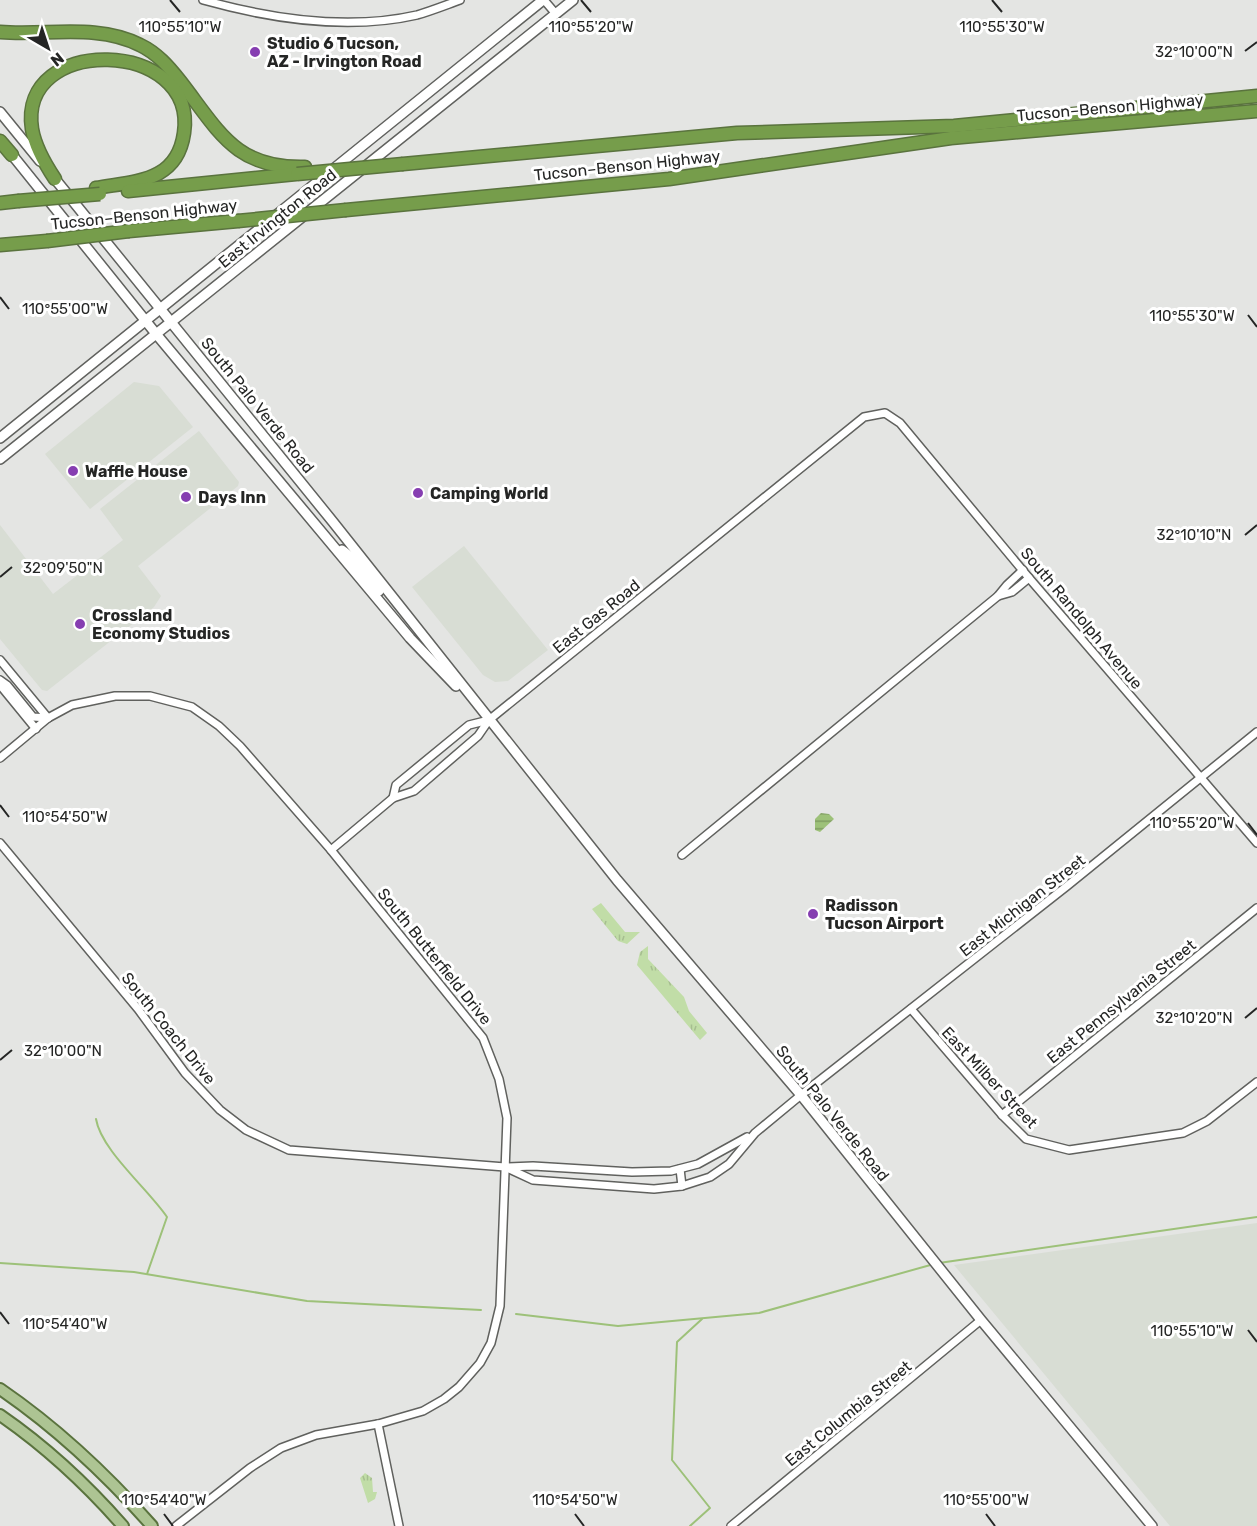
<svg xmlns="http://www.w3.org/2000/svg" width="1257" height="1526" font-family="Rubik,sans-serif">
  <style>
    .built { fill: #d8ddd4 }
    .grass { fill: url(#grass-tufts) }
    .water { fill: url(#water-rules) }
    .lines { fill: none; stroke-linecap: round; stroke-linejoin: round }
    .stream { stroke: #9dc179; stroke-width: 2 }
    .minor-casing { stroke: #60615e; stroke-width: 10 }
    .secondary-casing { stroke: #60615e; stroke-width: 12 }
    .primary-casing { stroke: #5a733e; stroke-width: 14 }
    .motorway-casing { stroke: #5a733e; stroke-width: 15 }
    .minor { stroke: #fff; stroke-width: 7 }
    .secondary { stroke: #fff; stroke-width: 9 }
    .primary { stroke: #adc493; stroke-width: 10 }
    .motorway { stroke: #769d4b; stroke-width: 12 }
    .motorway-bridge-casing { stroke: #5a733e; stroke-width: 15; stroke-linecap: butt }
    .motorway-bridge { stroke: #769d4b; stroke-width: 12 }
    .ticks { fill: none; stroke: #252625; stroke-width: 2 }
    .poi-dot { fill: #863eb1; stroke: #fff; stroke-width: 2 }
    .labels { text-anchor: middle; stroke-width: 6; stroke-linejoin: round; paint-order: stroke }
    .poi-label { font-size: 16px; font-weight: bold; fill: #252625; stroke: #fff; text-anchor: start }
    .street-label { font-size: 16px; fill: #252625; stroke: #fff }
    .ticks-label { font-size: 15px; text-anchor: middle; fill: #252625; stroke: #fff; stroke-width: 6; stroke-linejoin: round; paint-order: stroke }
  </style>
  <defs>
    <pattern id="grass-tufts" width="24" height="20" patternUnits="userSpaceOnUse" patternTransform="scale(1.5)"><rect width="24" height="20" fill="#c1dda7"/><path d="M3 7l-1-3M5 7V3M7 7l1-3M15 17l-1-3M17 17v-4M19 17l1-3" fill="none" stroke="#a6be90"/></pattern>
    <pattern id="water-rules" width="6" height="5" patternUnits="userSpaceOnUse" patternTransform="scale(1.5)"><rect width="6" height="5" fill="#9dc179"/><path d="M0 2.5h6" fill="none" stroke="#809d63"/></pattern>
  </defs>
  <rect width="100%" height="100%" fill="#e4e5e3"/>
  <g class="built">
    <path d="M134,382L159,386L193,427L90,509L45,454Z"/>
    <path d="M199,431L239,482L238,486L138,566L161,596L154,607L47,691L42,690L0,639V525L53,594L123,540L100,509Z"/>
    <path d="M464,546L548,650L508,681L495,682L483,675L412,587Z"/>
    <path d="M1257,1223V1526H1170L954,1265Z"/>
  </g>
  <g class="grass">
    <path d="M601,903L625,932H640L627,944L618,941L592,909Z"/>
    <path d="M648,946V959L684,997L689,1011L707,1033L700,1040L637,965L640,952Z"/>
    <path d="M365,1473L372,1478L373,1492H377L375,1499L368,1503L360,1478Z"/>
  </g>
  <path class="water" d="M821,813L829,814L834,819L820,832L815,830V819Z"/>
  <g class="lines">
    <g class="stream">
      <path d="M96,1119C101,1150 148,1189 167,1217L147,1274"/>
      <path d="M0,1263L134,1272L307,1301L481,1310"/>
      <path d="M939,1263L1257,1217"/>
      <path d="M516,1314L618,1326L759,1313L934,1264"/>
      <path d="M690,1526L710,1508L672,1460L677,1342L702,1319"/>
    </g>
    <g class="minor-casing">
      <g id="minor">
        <path d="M203,0C271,19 347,31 417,15C431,11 446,5 460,0"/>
        <path d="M544,0L556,14"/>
        <path d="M998,596L1012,592L1029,578"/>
        <path d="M0,660L48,718"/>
        <path d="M0,680L7,685L33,717L48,718"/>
        <path d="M0,685L36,729"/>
        <path d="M0,758L48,718L72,705L115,696H150L192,707L219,726L240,746L331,850L483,1038L499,1079L507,1118L500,1306L491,1343L480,1363L459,1387L444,1399L423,1411L378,1424L316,1435L281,1448L250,1468L176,1526"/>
        <path d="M393,798L396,785L469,725L489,720"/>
        <path d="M0,843L138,1009L185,1073L220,1110L246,1130L289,1150L505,1167L533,1166L632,1172L671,1171L698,1164L747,1137"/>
        <path d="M331,850L393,798L414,791L478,736L489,720L864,417L885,413L900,423L1029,578L1257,843"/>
        <path d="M682,855L998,596L1007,585L1023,570"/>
        <path d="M911,1009L1002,1115L1026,1139L1069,1150L1183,1133L1207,1121L1257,1082"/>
        <path d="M1002,1115L1257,908"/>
        <path d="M505,1167L533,1180L654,1189L682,1186L710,1177L729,1164L755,1133L801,1095L1067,886L1257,732"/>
        <path d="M680,1169L682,1186"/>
        <path d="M378,1424L399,1526"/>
        <path d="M731,1526L981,1320"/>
      </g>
    </g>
    <g class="secondary-casing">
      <g id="secondary">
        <path d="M0,112L40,161"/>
        <path d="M9,151L157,335L410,638L456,686"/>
        <path d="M51,174L333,522L617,880L801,1095L981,1320L1152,1526"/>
        <path d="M0,438L543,0"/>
        <path d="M0,459L573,0"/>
        <path d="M342,550L351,557L379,591"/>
      </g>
    </g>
    <g class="primary-casing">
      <g id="primary">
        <path d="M0,1389C57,1428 106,1474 152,1526"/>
        <path d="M0,1415C45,1446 87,1485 123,1526"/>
      </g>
    </g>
    <g class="motorway-casing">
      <g id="motorway">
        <path d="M0,32C46,36 97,23 140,45C157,53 169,67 180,81C219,131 235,169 305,167"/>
        <path d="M0,141L12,155"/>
        <path d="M403,164L737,133L954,126L1257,96"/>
        <path d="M55,179C45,164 35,147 32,129C17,34 198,38 184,133C177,183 134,181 96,188"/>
        <path d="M128,191L296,174"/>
        <path d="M0,203L18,201"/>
        <path d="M346,210L669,179L951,138L1257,111"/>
        <path d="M129,231L238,221"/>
        <path d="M0,245L47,241"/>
      </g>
    </g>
    <use href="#minor" class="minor"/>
    <use href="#secondary" class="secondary"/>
    <use href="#primary" class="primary"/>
    <use href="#motorway" class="motorway"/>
    <g class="motorway-bridge-casing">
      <g id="motorway-bridge">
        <path d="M297,174L403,164"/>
        <path d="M18,201L100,194"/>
        <path d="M238,221L346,210"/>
        <path d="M47,241L129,231"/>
      </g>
    </g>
    <use href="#motorway-bridge" class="motorway-bridge"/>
  </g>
  <path class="ticks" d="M170,0L180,12M581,0L591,12M992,0L1002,12M1245,51L1257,42M0,297L9,309M1248,315L1257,327M1245,535L1257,525M0,577L12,567M0,805L9,817M1248,823L1257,835M1245,1018L1257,1008M0,1060L12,1050M0,1312L9,1324M1248,1330L1257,1342M164,1514L173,1526M575,1514L584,1526M986,1514L995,1526"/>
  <g class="poi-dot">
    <circle cx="255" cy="52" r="6"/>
    <circle cx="73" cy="471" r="6"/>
    <circle cx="418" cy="493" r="6"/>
    <circle cx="186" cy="497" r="6"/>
    <circle cx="80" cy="624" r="6"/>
    <circle cx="813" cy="914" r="6"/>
  </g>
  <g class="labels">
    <g class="poi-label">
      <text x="267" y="49">Studio 6 Tucson,<tspan x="267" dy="18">AZ - Irvington Road</tspan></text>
      <text x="85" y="477">Waffle House</text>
      <text x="430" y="499">Camping World</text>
      <text x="198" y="503">Days Inn</text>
      <text x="92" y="621">Crossland<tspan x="92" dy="18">Economy Studios</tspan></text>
      <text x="825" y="911">Radisson<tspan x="825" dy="18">Tucson Airport</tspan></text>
    </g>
    <g class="street-label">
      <text transform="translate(1110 107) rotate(-5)" y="6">Tucson–Benson Highway</text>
      <text transform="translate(627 165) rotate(-6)" y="6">Tucson–Benson Highway</text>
      <text transform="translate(144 214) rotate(-6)" y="6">Tucson–Benson Highway</text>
      <text transform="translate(277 218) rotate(-39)" y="6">East Irvington Road</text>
      <text transform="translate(258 405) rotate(51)" y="6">South Palo Verde Road</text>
      <text transform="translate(596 616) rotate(-39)" y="6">East Gas Road</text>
      <text transform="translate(1082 618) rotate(50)" y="6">South Randolph Avenue</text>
      <text transform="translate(1022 905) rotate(-38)" y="6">East Michigan Street</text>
      <text transform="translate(435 956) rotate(51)" y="6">South Butterfield Drive</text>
      <text transform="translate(1121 1001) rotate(-39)" y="6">East Pennsylvania Street</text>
      <text transform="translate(169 1028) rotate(51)" y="6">South Coach Drive</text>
      <text transform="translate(990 1077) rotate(47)" y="6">East Milber Street</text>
      <text transform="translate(833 1113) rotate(51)" y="6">South Palo Verde Road</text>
      <text transform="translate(848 1413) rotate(-39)" y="6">East Columbia Street</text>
    </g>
  </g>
  <g class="ticks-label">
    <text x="180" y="32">110°55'10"W</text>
    <text x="591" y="32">110°55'20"W</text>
    <text x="1002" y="32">110°55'30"W</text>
    <text x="1194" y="57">32°10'00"N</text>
    <text x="65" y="314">110°55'00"W</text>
    <text x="1192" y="321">110°55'30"W</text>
    <text x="1194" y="540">32°10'10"N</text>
    <text x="63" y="573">32°09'50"N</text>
    <text x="65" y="822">110°54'50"W</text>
    <text x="1192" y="828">110°55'20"W</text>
    <text x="1194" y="1023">32°10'20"N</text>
    <text x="63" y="1056">32°10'00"N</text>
    <text x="65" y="1329">110°54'40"W</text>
    <text x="1192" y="1336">110°55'10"W</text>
    <text x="164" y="1505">110°54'40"W</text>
    <text x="575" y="1505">110°54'50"W</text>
    <text x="986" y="1505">110°55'00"W</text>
  </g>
  <g transform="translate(48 48) rotate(141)" stroke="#ffffff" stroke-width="4.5" paint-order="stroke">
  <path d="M0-4.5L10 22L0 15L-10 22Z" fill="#252625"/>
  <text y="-9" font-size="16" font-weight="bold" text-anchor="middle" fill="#252625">N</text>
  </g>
</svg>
